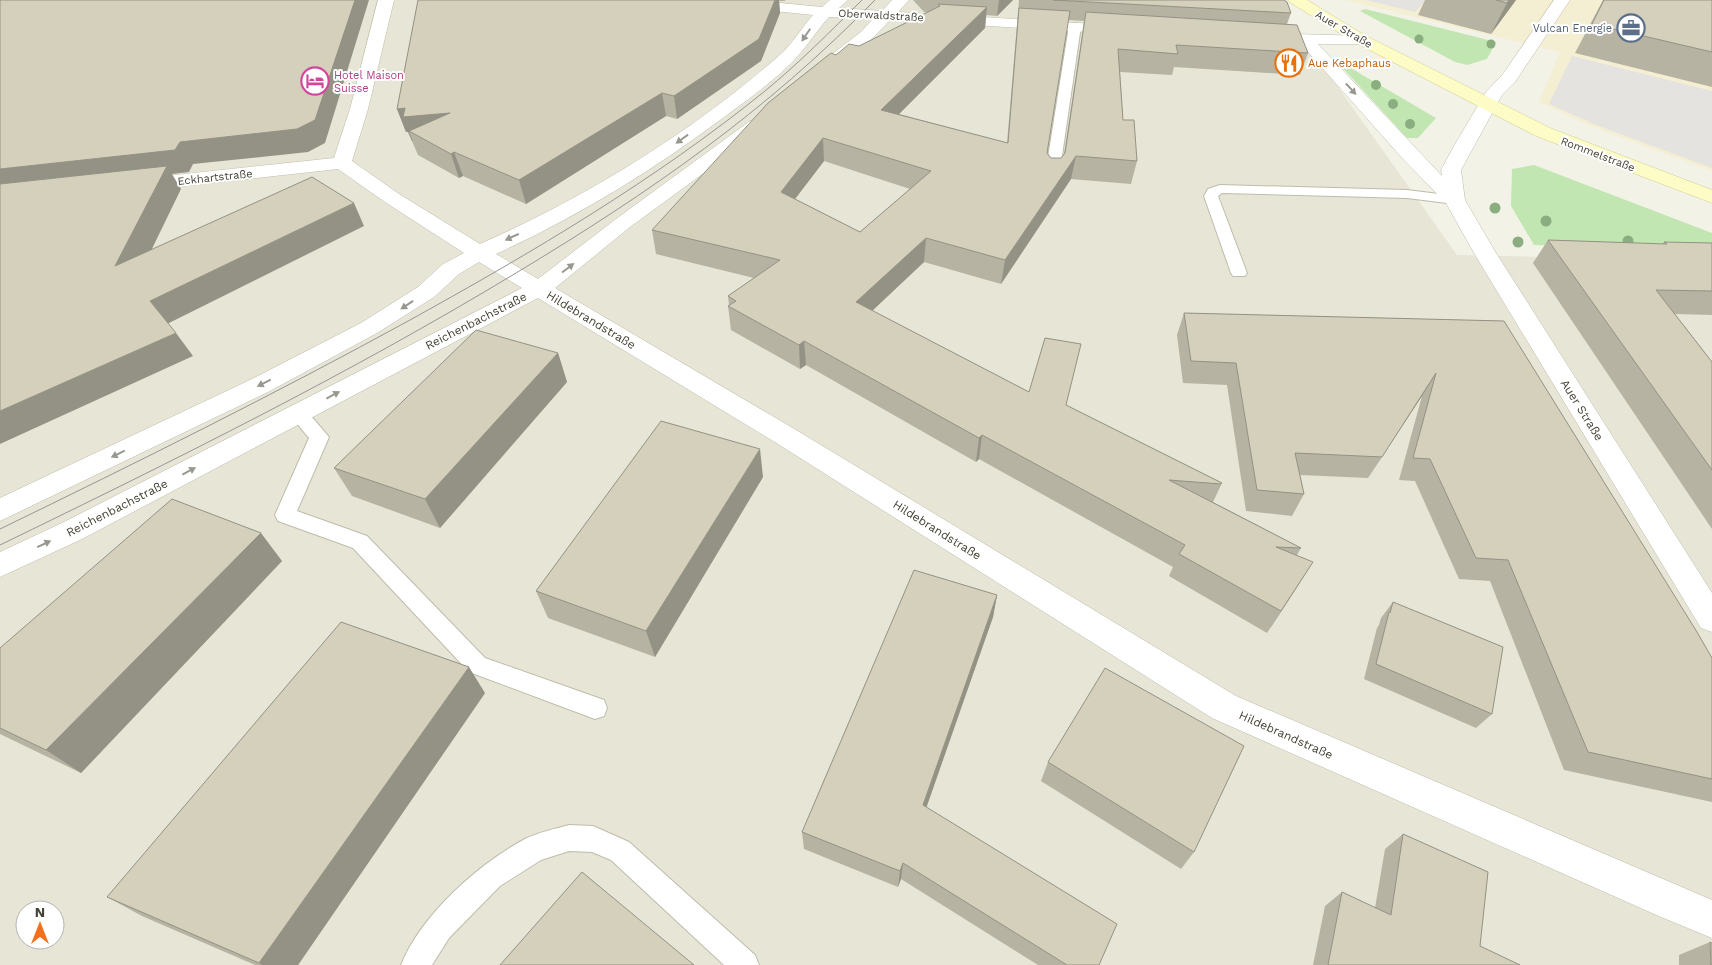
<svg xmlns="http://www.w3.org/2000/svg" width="1712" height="965" font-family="'Work Sans',sans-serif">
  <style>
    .residential { fill: #e7e5d5; fill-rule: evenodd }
    .commercial { fill: #f4eed2 }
    .green { fill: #c1e6b1 }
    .parking { fill: #e4e3df }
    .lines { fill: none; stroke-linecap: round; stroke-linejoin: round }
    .service-casing { stroke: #bebcaa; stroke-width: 2 }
    .minor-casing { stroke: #bebcaa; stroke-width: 1 }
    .secondary-casing { stroke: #cecd95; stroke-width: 1 }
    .service { fill: #fff; fill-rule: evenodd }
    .minor { fill: #fff; fill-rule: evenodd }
    .secondary { fill: #fdfcc7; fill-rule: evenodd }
    .tram { stroke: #969696; stroke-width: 1 }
    .tree { fill: #8bae80 }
    .wall { fill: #b6b3a2; fill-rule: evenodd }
    .shaded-wall { fill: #949284 }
    .building { fill: #d4d0bc; stroke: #949284; fill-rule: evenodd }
    .oneway { fill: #999890 }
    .labels { text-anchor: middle; stroke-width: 4; stroke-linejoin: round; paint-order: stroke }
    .far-street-label { font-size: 11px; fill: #454336; stroke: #fff }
    .far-service-label { font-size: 11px; fill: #4e5e75; stroke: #fff; text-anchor: end }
    .far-food-label { font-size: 11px; fill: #c56008; stroke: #fff; text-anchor: start }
    .far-hotel-label { font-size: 11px; fill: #b23c85; stroke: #fff; text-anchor: start }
    .street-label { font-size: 12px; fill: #454336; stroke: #fff }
  </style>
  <rect width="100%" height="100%" fill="#f3f2e7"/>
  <path class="residential" d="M0,0H1250L1299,32L1457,255L1712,261V965H0ZM25,910H55V940H25Z"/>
  <path class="commercial" d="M1345,0H1712V171L1591,126L1539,102L1560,52Z"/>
  <g class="green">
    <path d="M1365,9L1496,42L1487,59L1467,65L1455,62L1360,11Z"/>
    <path d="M1338,63H1342L1436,118L1418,138H1407Z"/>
    <path d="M1534,165L1712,233V250L1534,245L1511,206L1512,169Z"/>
  </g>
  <g class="parking">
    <path d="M1366,0H1426L1415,12Z"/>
    <path d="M1572,56L1712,91V168L1596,125L1549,104Z"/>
  </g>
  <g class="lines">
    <g class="service-casing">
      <g id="service">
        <path d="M1075,23L1081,26L1059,176L1057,179H1047L1045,176L1069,26Z"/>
        <path d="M1220,185L1407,190L1455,196L1460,197L1462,200L1460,203L1455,204L1407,198L1222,193L1218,196L1247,273L1245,276H1233L1231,273L1204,196L1208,189Z"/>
        <path d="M298,407L305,409L329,437L297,511L367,536L485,658L604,700L607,708L604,716L595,719L469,672L353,548L278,521L275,515L309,438L289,414L291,409Z"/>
        <path d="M569,825L593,826L629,842L755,955L759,965H724L611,860L592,852L569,851L541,860L500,886L449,938L432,965H401C421,915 478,864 525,839C539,832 555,829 569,825Z"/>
      </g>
    </g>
    <g class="minor-casing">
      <g id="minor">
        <path d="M378,0H394L368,109L352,161L399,194L480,244C588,196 693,132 782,53C794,42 802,27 813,15L774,11L671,5L666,3L663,0H750L822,7L830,0H848L839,8L882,11L892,0H909L898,12L1127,26L1129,29L1127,32L1121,34L890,20L873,38L830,73H818L815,69L818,65L861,32L873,19L829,17C817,30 808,45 796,58C777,79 743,103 720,120C649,173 576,217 496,254L538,279L616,219L750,121L757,119L764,121L766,125L764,129L630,227L555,288L796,430L1236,696L1712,900V938L1661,917L1212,718L778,444L538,298L82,539L0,577V552L62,523L522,288L479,262L459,274L434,297L377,333L268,392L0,521V498L250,380L361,323L418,287L443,264L464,253L385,202L338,169L138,191L131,189L128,185L131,181L138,179L334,158L350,109Z"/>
        <path d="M1554,0H1570L1515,82L1502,95L1461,170L1465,200L1496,253L1712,593V632L1701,628L1474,253L1446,203L1403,159L1301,44L1288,42L1286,39L1288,36L1294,34L1366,36L1368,39L1366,42L1360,44H1318L1442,176L1441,170L1454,146L1486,92L1503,74Z"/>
      </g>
    </g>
    <g class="secondary-casing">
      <path id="secondary" d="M1288,0H1307L1366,36L1550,128L1712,190V203L1536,136L1354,42L1291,3Z"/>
    </g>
    <use href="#service" class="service"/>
    <use href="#minor" class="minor"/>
    <use href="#secondary" class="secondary"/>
    <g class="tram">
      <path d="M0,529C138,462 275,394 410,320C533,252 655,180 765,91C799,63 831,31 862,0"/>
      <path d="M0,545C175,460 349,374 516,273C649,193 766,112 875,0"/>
    </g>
  </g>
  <g class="tree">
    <circle cx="1419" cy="39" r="4.5"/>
    <circle cx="1491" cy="44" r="4.5"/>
    <circle cx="1376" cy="85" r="5"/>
    <circle cx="1393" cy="104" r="5"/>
    <circle cx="1410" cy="124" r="5"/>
    <circle cx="1495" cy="208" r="5.5"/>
    <circle cx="1546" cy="221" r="5.5"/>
    <circle cx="1628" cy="241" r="5.5"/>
    <circle cx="1518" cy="242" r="5.5"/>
  </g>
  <g class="wall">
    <path d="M418,0H785V1H779L780,13L761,61L677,119L666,116L526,204L463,176L459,178L418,155L408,132H406L397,109Z"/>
    <path d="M913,0H1013L997,16L986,15L985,28L899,114L1007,143L1019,0H1284L1291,13L1287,24L1308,53L1300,75L1174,67L1172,75L1120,72L1123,120L1137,161L1131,184L1071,179L1001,284L924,262L872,311L1029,392L1066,405L1222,483L1213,502L1301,548L1297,555L1299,584L1267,633L1169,576L1173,567L979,459L976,462L806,365L800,369L731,330L728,306L729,305L728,296L754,278L656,254L652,230L836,55L859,46L928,12H924ZM1068,20L1084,21L1064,154L1061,158H1051L1047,153ZM824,161L910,189L860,232L795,199Z"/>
    <path d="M1425,0H1516L1491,34L1418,15Z"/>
    <path d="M1603,0H1712V87L1575,53Z"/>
    <path d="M1548,240L1662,244L1664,242L1712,243V315L1675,314L1712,362V529L1533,263Z"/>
    <path d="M1184,313L1504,321L1712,658V802L1564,770L1490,581L1459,579L1415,481L1399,480L1422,396L1368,478L1300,475L1304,494L1292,516L1246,511L1227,385L1183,383L1177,335Z"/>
    <path d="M558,353L567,382L440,528L352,496L334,468Z"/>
    <path d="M763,477L655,657L548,618L536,591Z"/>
    <path d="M282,561L81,773L0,734V648Z"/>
    <path d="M997,595L993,617L926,807L1099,965H1038L901,879L898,887L804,849L802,832Z"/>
    <path d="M1393,602L1492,714L1476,728L1364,679L1377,628L1379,625L1381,618Z"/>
    <path d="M485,693L298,965H255L142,916L107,897Z"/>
    <path d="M1048,762L1194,852L1181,869L1041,781Z"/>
    <path d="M1403,834L1480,946L1520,965H1313L1325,906L1342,892L1375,908L1385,849Z"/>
    <path d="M1710,942L1712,965H1679V955Z"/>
  </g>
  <g class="shaded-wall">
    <path d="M355,0H369L325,143L308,152L193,164L189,172L172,174L181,189L132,290L0,194V169L180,142Z"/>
    <path d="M775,0H779L780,13L761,61L677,119L674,96Z"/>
    <path d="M999,0H1013L997,16Z"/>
    <path d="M1509,0H1516L1491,34L1507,3Z"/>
    <path d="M987,7L985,28L881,132V110Z"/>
    <path d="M662,93L666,116L526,204L519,180Z"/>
    <path d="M405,108L450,113L409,132L413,141H412L408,132H406L397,109Z"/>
    <path d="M823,138L824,161L782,216L781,192Z"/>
    <path d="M454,152L463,176L459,178L451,154Z"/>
    <path d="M1076,156L1071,179L1001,284L1005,260Z"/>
    <path d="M354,203L364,226L167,324L150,301Z"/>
    <path d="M926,238L924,262L856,326V302Z"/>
    <path d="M176,333L193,356L0,444V411Z"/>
    <path d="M804,341L806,365L800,369L799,345Z"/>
    <path d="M558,353L567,382L440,528L425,499Z"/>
    <path d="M1436,373L1422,396L1368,478L1382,457Z"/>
    <path d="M982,435L979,459L976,462L979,438Z"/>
    <path d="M760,449L763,477L655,657L646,631Z"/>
    <path d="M261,533L282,561L81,773L46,750Z"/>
    <path d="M1313,562L1299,584L1267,633L1281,611Z"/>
    <path d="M997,595L993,617L921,823L923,805Z"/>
    <path d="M469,667L485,693L298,965H262L259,963Z"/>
    <path d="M903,863L901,879L898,887L900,871Z"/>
  </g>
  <g class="building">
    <path d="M0,0H355L315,120L297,129L180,142L175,150L0,169Z"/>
    <path d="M418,0H775L759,39L674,96L662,93L519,180L454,152L451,154L409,131L450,113L403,117L405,108L397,109Z"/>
    <path d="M1053,0H1284L1287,2L1291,13Z"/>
    <path d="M1496,0H1509L1507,3Z"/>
    <path d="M1604,0H1712V52L1592,24Z"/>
    <path d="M938,4L987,7L881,110L1008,143L1019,8L1070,11L1047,153L1051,158H1061L1065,153L1086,12L1297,25L1308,53L1176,45L1178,54L1118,49L1123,120H1134L1137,161L1076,156L1005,260L926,238L856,302L1029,392L1045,338L1081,344L1066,405L1222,483L1221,484L1169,480L1301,548L1276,547L1313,562L1281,611L1179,554L1185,545L982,435L979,438L804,341L799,345L728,306L736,301L728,296L780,260L652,230L768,103L831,53L836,55L849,44L859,46L940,6ZM823,138L931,171L860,232L781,192Z"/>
    <path d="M167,166L115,266L312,177L354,203L150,301L176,333L0,411V184Z"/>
    <path d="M1548,240L1667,244L1664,242L1712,243V291L1656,290L1712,362V470Z"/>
    <path d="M1184,313L1504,321L1697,632L1712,658V779L1588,752L1508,560L1476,558L1430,459L1413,458L1436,373L1382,457L1295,453L1304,494L1257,490L1236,363L1191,361Z"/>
    <path d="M476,330L558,353L425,499L334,468Z"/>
    <path d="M661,421L760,449L646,631L536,591Z"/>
    <path d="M172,499L261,533L46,750L0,728V648Z"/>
    <path d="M914,570L997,595L923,805L1117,924L1099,965H1067L903,863L900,871L802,832Z"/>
    <path d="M1393,602L1503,647L1492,714L1376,664L1389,612L1390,613Z"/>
    <path d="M341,622L469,667L259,963L107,897Z"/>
    <path d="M1105,668L1244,746L1194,852L1048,762Z"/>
    <path d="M1403,834L1488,872L1480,946L1520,965H1328L1342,892L1391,915Z"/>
    <path d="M582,872L694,965H500Z"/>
    <path d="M1710,942L1712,943V965H1711Z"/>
  </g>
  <defs><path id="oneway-solid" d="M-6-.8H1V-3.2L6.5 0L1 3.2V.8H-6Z" transform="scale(1.25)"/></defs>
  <g class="oneway">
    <use href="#oneway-solid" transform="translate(806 35) rotate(124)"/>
    <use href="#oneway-solid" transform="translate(1351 89) rotate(47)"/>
    <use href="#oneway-solid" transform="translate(682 139) rotate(144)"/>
    <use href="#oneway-solid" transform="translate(512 237) rotate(155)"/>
    <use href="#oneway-solid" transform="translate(568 268) rotate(-37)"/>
    <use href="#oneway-solid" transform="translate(407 305) rotate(146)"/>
    <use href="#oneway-solid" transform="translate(264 383) rotate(153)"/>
    <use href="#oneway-solid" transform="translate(333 395) rotate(-28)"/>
    <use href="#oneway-solid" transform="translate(118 454) rotate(154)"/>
    <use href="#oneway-solid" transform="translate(189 471) rotate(-28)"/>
    <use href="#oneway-solid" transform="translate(44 544) rotate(-25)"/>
  </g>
  <defs>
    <g id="office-ring" transform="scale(1.4375)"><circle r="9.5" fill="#fff" stroke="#5c6f8a" stroke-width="1.5"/><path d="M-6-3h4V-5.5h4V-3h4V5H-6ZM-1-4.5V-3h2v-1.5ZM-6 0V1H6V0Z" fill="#5c6f8a"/></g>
    <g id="restaurant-ring" transform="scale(1.4375)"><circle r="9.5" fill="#fff" stroke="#e8710a" stroke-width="1.5"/><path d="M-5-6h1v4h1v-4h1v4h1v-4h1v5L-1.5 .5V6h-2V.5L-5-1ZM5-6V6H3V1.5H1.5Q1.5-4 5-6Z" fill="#e8710a"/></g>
    <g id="hotel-ring" transform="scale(1.4375)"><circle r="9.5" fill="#fff" stroke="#d1479c" stroke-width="1.5"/><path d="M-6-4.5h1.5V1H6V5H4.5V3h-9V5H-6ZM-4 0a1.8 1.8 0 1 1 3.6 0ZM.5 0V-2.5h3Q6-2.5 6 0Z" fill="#d1479c"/></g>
  </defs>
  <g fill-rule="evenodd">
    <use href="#office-ring" x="1631" y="28"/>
    <use href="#restaurant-ring" x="1289" y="63"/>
    <use href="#hotel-ring" x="315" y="81"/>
  </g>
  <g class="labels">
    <g class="far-street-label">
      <text transform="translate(881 15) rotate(3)" y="4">Oberwaldstraße</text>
      <text transform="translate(1344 29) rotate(30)" y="4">Auer Straße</text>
      <text transform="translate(1598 154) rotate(21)" y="4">Rommelstraße</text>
      <text transform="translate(215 177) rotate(-6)" y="4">Eckhartstraße</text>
    </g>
    <g class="far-service-label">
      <text x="1612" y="32">Vulcan Energie</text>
    </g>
    <g class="far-food-label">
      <text x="1308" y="67">Aue Kebaphaus</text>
    </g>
    <g class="far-hotel-label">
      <text x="334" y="79">Hotel Maison<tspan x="334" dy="13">Suisse</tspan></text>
    </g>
    <g class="street-label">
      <text transform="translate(591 320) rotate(31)" y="4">Hildebrandstraße</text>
      <text transform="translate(476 321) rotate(-27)" y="4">Reichenbachstraße</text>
      <text transform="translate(1582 410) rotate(58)" y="4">Auer Straße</text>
      <text transform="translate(117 508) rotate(-27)" y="4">Reichenbachstraße</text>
      <text transform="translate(937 530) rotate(32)" y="4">Hildebrandstraße</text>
      <text transform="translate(1286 735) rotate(24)" y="4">Hildebrandstraße</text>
    </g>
  </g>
  <g transform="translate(40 925)"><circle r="24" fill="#ffffff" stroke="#b5b4af"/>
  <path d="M0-4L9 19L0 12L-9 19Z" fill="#f36f1d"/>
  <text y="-8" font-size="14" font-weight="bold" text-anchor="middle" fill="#454336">N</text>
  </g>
</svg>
